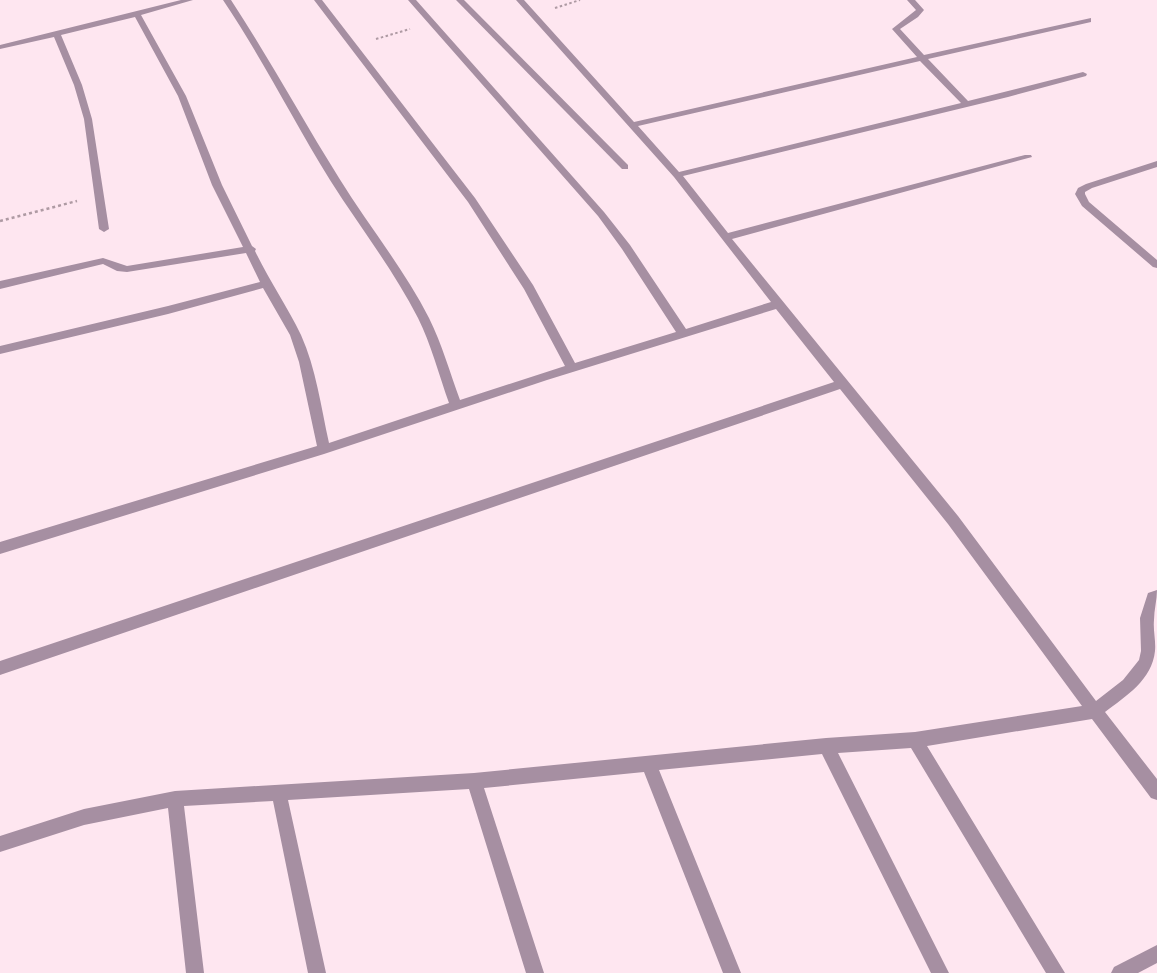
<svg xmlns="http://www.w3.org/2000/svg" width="1157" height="973" font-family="'Source Serif 4',serif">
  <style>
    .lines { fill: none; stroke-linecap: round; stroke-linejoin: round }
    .path-far1 { stroke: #ae9aa3; stroke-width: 2; stroke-dasharray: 2.5 2.5; stroke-linecap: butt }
    .path { stroke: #ae9aa3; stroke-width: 2.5; stroke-dasharray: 3 3; stroke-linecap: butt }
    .minor { fill: #a68fa2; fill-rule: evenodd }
  </style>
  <rect width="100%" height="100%" fill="#fee6f0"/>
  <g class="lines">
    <g class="path-far1">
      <path d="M555,8L580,0"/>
      <path d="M376,39L410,29"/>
    </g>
    <path class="path" d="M0,221L77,201"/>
    <g class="minor">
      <path d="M181,0H193L141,15L186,96L222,185L252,246L256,249L255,251C269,280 287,306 301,335C316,368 321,407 329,443L449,403C439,375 431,344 418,318C393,269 359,226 330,180C293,120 262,58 223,0H231C269,58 302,119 339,178C368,225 404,269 429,318C442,344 450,373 460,400L565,366L524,289L468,202L314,0H322L475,198L533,285L575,363L676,332L622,249L598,216L408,0H416L604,212L630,245L686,329L771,302L674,177L516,0H524L634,122L917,57L892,29L916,10L907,0H915L924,10L918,17L900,29L924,55L1091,18V22L928,59L968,101L1083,72L1087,74L1086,76L1008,97L683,176L728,233L1025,155H1031L1032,157L732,239L958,516L1096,701L1123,680L1139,660L1141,651L1140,618L1148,593L1157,590C1157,600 1154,610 1154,620C1153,631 1156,641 1155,651C1152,680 1126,696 1105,712L1157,779V800L1151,798L1092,719L927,746L1065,973H1046L911,748L838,753L949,973H931L822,754L659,770L741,973H723L644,772L484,788L544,973H526L469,789L288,800L326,973H308L273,801L184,806L204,973H186L168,808L84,825L0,852V836L84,809L175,791L474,773L826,738L915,732L1082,706L948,524L840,389L0,675V661L834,382L776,309L547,380L324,454L0,554V542L317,446L299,362L290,335L263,288L168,314L0,354V346L168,306L260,282L246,253L127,272L117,271L103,264L0,289V281L103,258L127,266L243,247L212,185L178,96L135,17L61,35L82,85L92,119L109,229L104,232L99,229L84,119L74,85L54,37L0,49V45ZM920,61L961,103L679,172L638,126Z"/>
      <path d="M456,0H464L628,165V169H622Z"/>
      <path d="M1157,161V167L1092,188L1085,192V194L1089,202L1157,260V268L1153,267L1082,206L1075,194L1078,188L1086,184Z"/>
      <path d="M1157,945V963L1138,973H1111L1114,967Z"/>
    </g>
  </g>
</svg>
